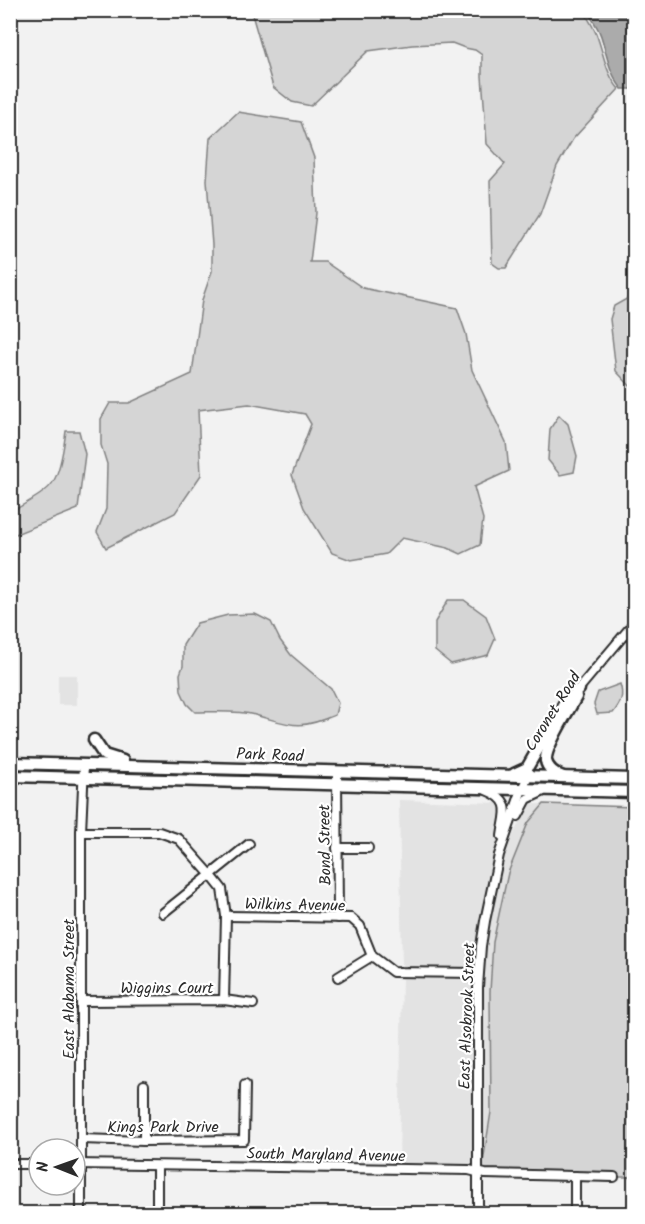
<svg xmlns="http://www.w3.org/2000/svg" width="645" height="1224" font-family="Kalam,sans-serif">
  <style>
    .built { fill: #e3e3e3 }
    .green { fill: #d5d5d5; stroke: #808080; stroke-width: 1.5 }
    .water { fill: #ababab; stroke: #787878; stroke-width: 1.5 }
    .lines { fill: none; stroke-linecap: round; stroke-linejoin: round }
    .minor-casing { stroke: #2b2b2b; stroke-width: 12 }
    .major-casing { stroke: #2b2b2b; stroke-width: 15 }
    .minor { stroke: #fff; stroke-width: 8 }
    .major { stroke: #fff; stroke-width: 10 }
    .labels { text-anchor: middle; stroke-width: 4.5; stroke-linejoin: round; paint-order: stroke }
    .street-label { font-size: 16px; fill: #2b2b2b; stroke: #fff }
  </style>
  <rect width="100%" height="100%" fill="#f2f2f2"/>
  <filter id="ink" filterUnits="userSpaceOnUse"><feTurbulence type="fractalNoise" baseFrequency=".0167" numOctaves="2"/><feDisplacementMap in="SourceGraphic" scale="12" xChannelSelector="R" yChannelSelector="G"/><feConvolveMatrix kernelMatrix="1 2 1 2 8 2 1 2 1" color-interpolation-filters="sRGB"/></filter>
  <g filter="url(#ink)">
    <g class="built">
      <rect x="58" y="675" width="19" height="30"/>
      <path d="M399,800L500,803L503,812L481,920L475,970L402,969Z"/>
      <path d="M528,804H544L528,823L508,873L493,942L490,992L491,1112L481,1169V987L485,946L494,892L503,856Z"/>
      <path d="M402,975L474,976L473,1167L399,1166Z"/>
    </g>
    <g class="green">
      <path d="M251,11H584C588,19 594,27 597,36C604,55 606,74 619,89L573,139L557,166L540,214L506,268H499L492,263L490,181L505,164L487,144L482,76V55L475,50L465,48L452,43L412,45L368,51L311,106L292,102L273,87Z"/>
      <path d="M238,112L301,122L314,158L316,213L310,262H325L363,288L457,308L466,334L472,370L506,442L509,471L474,487L483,519L480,545L461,554L448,548L402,538L386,554L351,560L332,553L304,508L292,475L311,424L305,414L249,404L198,410L201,475L175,513L106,548L97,532L106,509L107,464L101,445V419L110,403H129L192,374L202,300L212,271V245L207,180L210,138Z"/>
      <path d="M630,297L634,298V390L616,371L610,319L614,306Z"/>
      <path d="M559,415L568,424L577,456L574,472L560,475L548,460L550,429Z"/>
      <path d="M66,431H79L85,454L78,509L11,536V512C22,505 47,493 53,482C61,470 64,445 66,431Z"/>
      <path d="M448,600H464L486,616L495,639L488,655L451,664L435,651V622Z"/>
      <path d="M255,614L271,622L280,640L291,655L331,689L338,703L335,715C298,731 292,725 255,715C237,710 214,712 195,712L187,704L181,691L180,674L183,666V645L197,623L228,615Z"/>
      <path d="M620,684C624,696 621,703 613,713L597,714L594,704L598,692Z"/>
      <path d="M544,804L634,807V1177H618V1174L482,1169L491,1112L490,992L493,942L508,873L528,823Z"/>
    </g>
    <path class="water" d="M587,11H634V89H622C609,73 607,55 601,36C598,27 592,19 587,11Z"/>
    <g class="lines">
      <g class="minor-casing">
        <g id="minor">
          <path d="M576,692L634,623"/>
          <path d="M337,771L338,918"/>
          <path d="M486,790C514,801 505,813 502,836"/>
          <path d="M518,816L527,799L542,792"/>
          <path d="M81,832H159L179,839L210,874L222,889L226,916L224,1000"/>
          <path d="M337,848H368"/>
          <path d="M163,913L249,844"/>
          <path d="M226,916L351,918L360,926L372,956L393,972L478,973"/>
          <path d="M338,977L372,956"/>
          <path d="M82,1001L224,1000L253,1004"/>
          <path d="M144,1085V1141"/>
          <path d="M81,1139L144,1141L244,1140L245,1085"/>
          <path d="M10,1164H39"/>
          <path d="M75,1164L469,1170L485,1174L614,1177"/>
          <path d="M81,1214V832L84,764"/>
          <path d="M157,1214V1166"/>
          <path d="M478,1214V987L481,946L485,921L499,855L522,789L530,773"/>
          <path d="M575,1214V1176"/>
        </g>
      </g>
      <g class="major-casing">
        <g id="major">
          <path d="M94,740L104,755L123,761"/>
          <path d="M10,763L634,779"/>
          <path d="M514,774L527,768L564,704L579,689"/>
          <path d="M10,776L634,792"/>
          <path d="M563,777C555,774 548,770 546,761C544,748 569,710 576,697"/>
        </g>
      </g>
      <use href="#minor" class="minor"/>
      <use href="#major" class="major"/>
    </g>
  </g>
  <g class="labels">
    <g class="street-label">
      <text transform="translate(552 711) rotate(-58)" y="6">Coronet Road</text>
      <text transform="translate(270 754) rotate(2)" y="6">Park Road</text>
      <text transform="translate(324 845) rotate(-91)" y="6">Bond Street</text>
      <text transform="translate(295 904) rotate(1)" y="6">Wilkins Avenue</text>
      <text x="167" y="993">Wiggins Court</text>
      <text transform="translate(68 989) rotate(-90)" y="6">East Alabama Street</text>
      <text transform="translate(466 1016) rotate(-88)" y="6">East Alsobrook Street</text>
      <text x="163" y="1132">Kings Park Drive</text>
      <text transform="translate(326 1154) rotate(1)" y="6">South Maryland Avenue</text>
    </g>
  </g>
  <rect width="645" height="1224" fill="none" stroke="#fff" stroke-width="36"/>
  <rect x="18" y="18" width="609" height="1188" fill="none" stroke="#2b2b2b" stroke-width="2" filter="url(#ink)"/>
  <g transform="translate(57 1167) rotate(271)"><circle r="28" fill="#ffffff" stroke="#aaaaaa" stroke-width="1.5"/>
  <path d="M0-4.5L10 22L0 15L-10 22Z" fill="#2b2b2b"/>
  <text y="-9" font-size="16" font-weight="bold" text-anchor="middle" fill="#2b2b2b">N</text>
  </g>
</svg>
